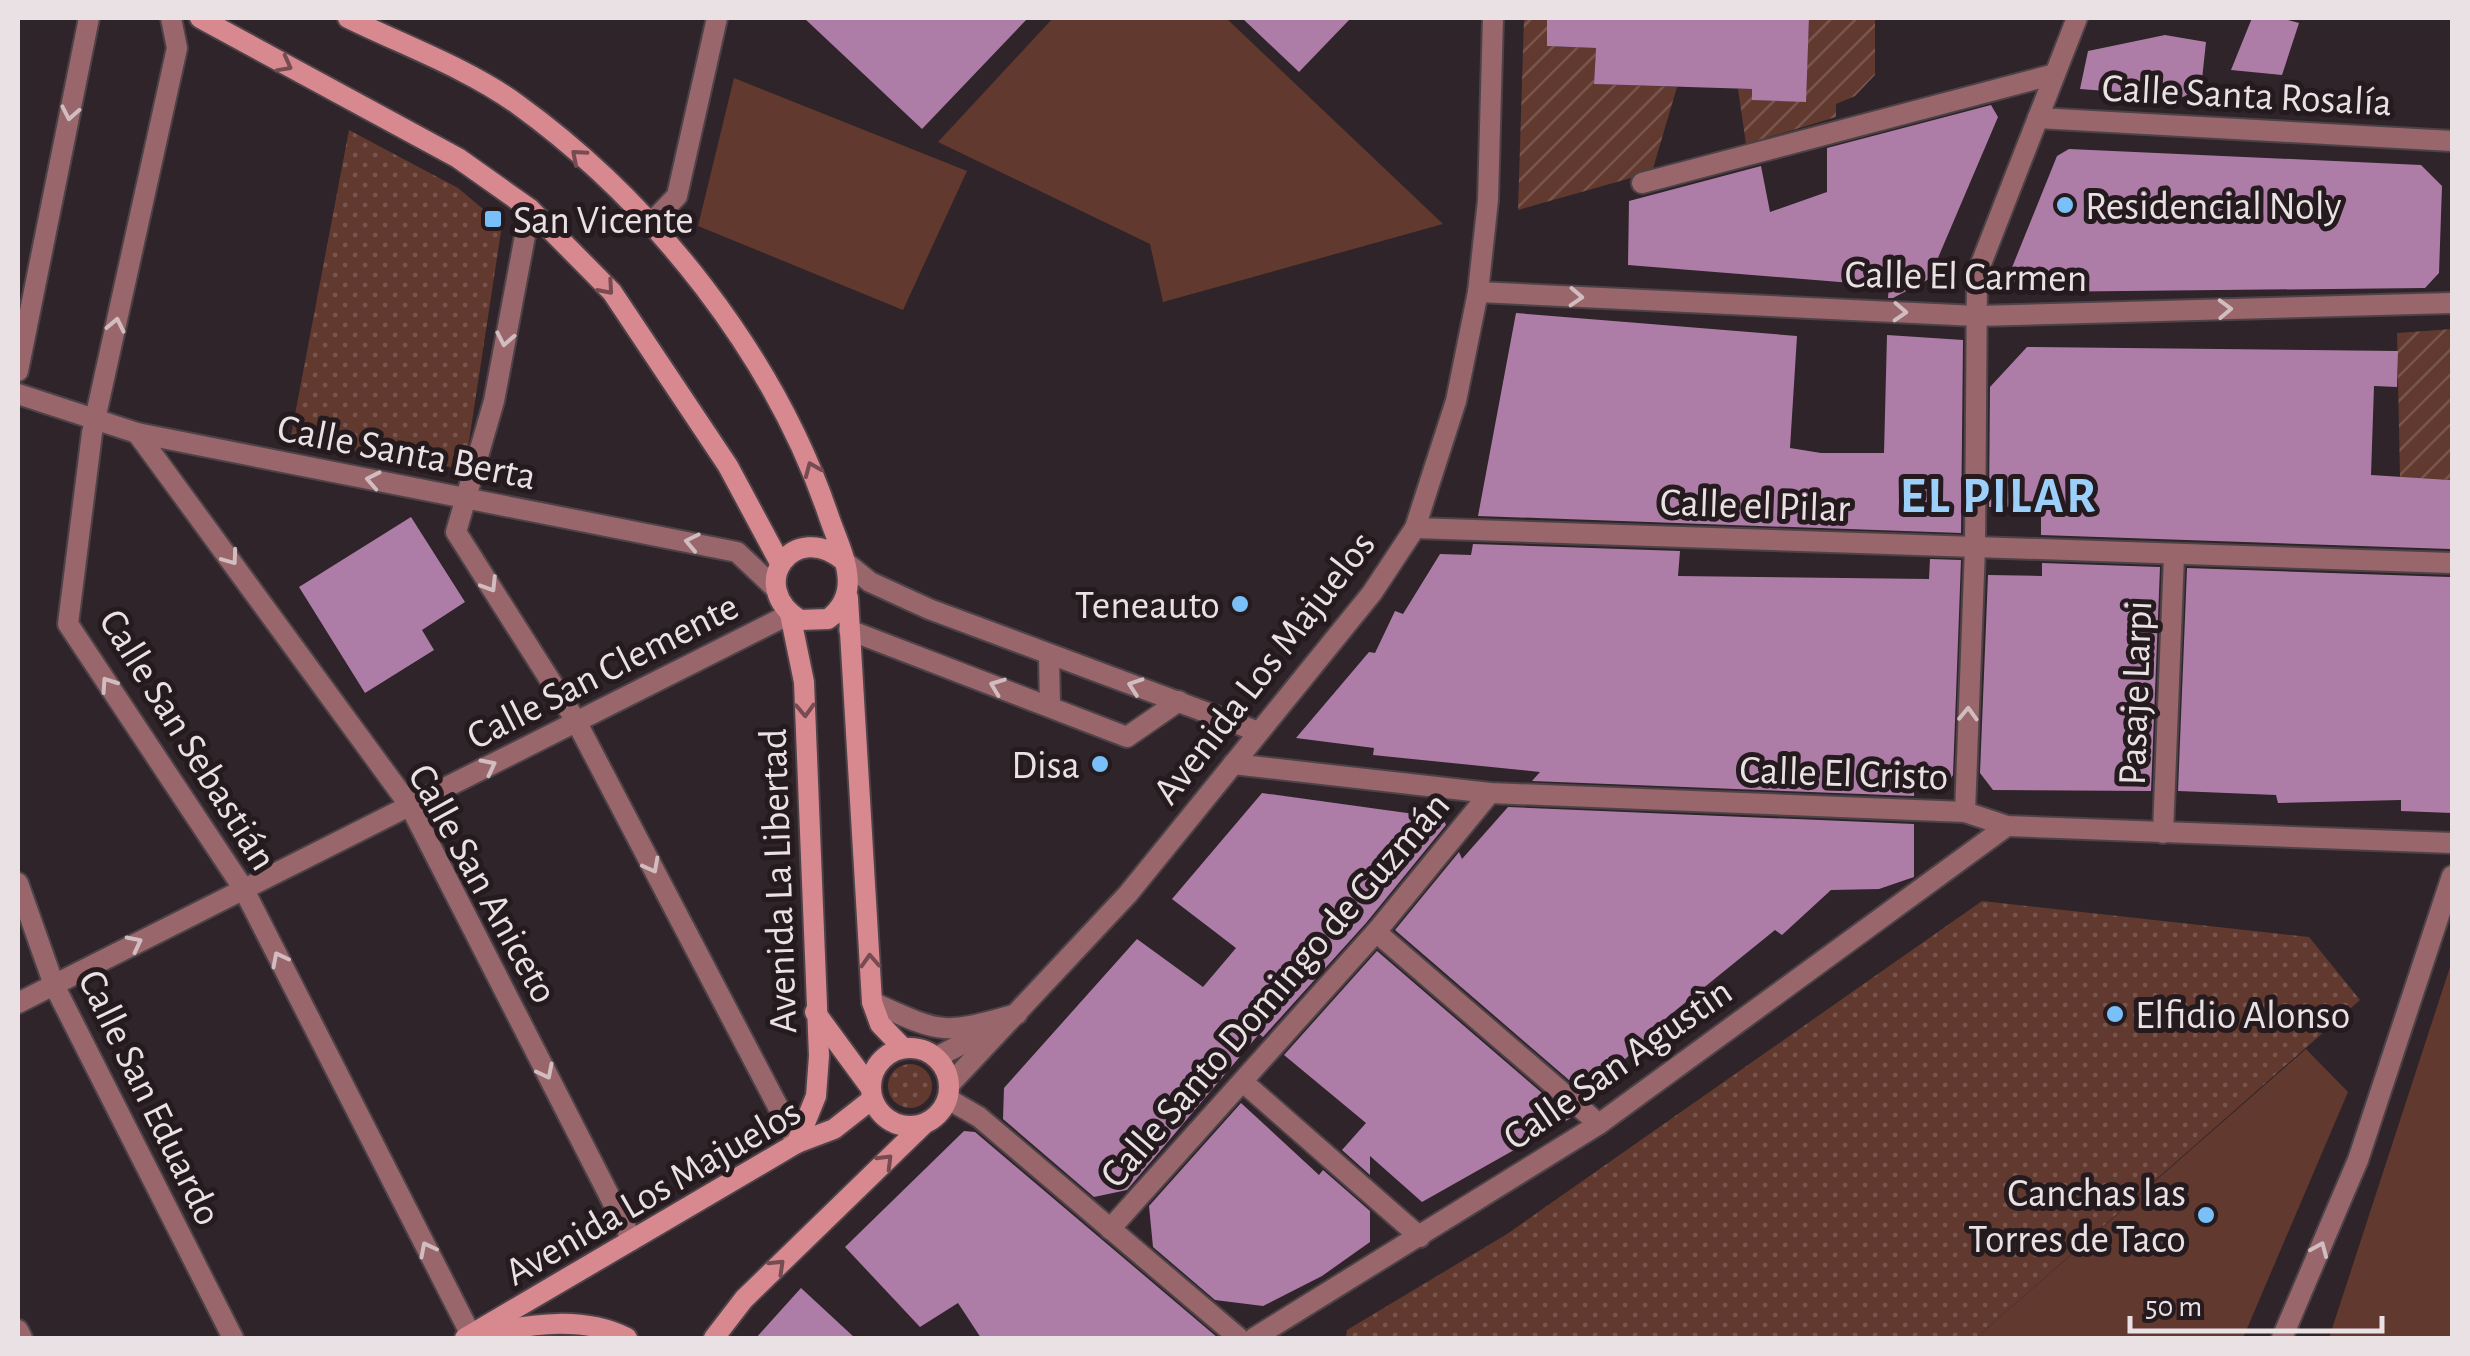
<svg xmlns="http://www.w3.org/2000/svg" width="2470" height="1356" font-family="'Alegreya Sans',sans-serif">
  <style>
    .grass { fill: url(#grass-dots) }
    .garden { fill: url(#garden-furrows) }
    .pitch { fill: #62392f }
    .building { fill: #ad7da8 }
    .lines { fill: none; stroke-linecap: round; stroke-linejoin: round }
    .lane-casing { stroke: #4d4247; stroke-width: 24 }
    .street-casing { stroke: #4d4247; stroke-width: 24 }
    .secondary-casing { stroke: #4d4247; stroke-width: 24 }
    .lane { stroke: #98666b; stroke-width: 20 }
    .street { stroke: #98666b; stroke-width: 20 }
    .secondary { stroke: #d88990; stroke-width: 20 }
    .oneway { stroke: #764c52 }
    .oneway2 { stroke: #d1bcc0 }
    .poi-dot { fill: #79bff8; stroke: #251b1f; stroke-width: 4 }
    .labels { text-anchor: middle; stroke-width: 10; stroke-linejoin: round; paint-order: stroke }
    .street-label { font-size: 40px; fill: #e9e1e4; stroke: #251b1f }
    .poi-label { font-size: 40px; fill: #e9e1e4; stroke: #251b1f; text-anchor: start }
    .district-label { font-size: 50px; font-weight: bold; letter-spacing: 2.5px; fill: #9ccffa; stroke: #251b1f }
  </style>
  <defs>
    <pattern id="grass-dots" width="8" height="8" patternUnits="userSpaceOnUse" patternTransform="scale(2.5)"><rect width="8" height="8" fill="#62392f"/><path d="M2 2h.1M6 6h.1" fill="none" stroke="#78554d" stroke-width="1.8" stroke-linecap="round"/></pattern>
    <pattern id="garden-furrows" width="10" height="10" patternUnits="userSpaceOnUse" patternTransform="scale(2.5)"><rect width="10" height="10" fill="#62392f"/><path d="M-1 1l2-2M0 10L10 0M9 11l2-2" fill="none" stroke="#78554d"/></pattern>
  </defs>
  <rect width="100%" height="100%" fill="#2f2429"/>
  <g class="grass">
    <path d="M349,130L458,188L502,225L466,461L450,467L290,441Z"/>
    <path d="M1982,901L2309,937L2360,1000L1976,1338H1346L1347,1330L1507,1234Z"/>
    <circle cx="910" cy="1086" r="22"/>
  </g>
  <g class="garden">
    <path d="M1524,18H1547L1548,46L1596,48L1594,84L1677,87L1652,172L1518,210Z"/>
    <path d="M1809,18H1875V75L1855,96L1836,104V117L1746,144L1738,89H1752V100L1805,101Z"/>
    <path d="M2452,329V549H2450L2452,480L2400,477L2397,333Z"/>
  </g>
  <g class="pitch">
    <path d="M1053,18H1226L1443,224L1163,302L1150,244L938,142Z"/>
    <path d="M734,78L967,171L903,310L698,226Z"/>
    <path d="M2452,961V1338H2329Z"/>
    <path d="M2306,1049L2348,1092L2243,1338H1976Z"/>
  </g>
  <g class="building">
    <path d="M804,18H1028L922,129Z"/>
    <path d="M1242,18H1351L1299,72Z"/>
    <path d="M1547,18H1809L1806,102L1752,100V89L1594,84L1596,48L1547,46Z"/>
    <path d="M2252,18H2281L2299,23L2282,75L2231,70Z"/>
    <path d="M2165,35L2206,42L2200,98L2080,89L2088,51Z"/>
    <path d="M1991,105L1998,117L1929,279L1893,298H1888L1889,286L1628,265L1629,201L1761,166L1770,212L1827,192V148Z"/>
    <path d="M2069,149L2421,165L2442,186L2439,273L2425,288L2022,292L2009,275L2057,156Z"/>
    <path d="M1516,313L1797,336L1790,448L1821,453H1884L1887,335L1963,340L1961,533L1478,516Z"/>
    <path d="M2027,347L2398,351L2397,387L2374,386L2371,475L2450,480V549L2041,535V507H1989L1990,387Z"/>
    <path d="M411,517L465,602L422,630L434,650L365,693L299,587Z"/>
    <path d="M1473,544L1680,551L1678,576L1929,579L1930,559L1961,560L1953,775L1943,790L1914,787V796L1532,781L1540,772L1373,755L1374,748L1296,738L1369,652L1375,653L1395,611L1403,614L1440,554L1471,555Z"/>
    <path d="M2042,563L2160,567L2151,791L1993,790L1980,773L1988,575L2042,576Z"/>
    <path d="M2187,568L2450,577L2452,813L2401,811V800L2278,803L2276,795L2178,791Z"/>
    <path d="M1262,793L1443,818L1446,825L1366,923L1263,1037L1259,1034L1127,1190L1094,1197L1003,1119L1004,1088L1137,939L1203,987L1236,948L1172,899Z"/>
    <path d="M1508,807L1914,824V877L1879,889L1831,890L1782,935L1775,930L1649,1032L1654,1035L1584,1093L1395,930L1459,852L1462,859Z"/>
    <path d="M1377,951L1571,1118L1422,1202L1370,1156V1175L1342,1150L1366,1123L1284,1055Z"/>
    <path d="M1241,1103L1319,1175L1323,1170L1370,1211V1242L1322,1276L1263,1306L1215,1300L1153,1247L1149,1206Z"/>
    <path d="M964,1131L975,1132L1218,1338H981L958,1303L920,1327L845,1247Z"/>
    <path d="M801,1288L855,1338H756Z"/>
  </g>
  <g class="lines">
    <g class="lane-casing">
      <g id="lane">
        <path d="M849,630L1127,737L1179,701"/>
        <path d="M1049,657L1050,706"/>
      </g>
    </g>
    <g class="street-casing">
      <g id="street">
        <path d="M171,18L177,48L92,433L68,624L243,888L471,1335"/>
        <path d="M2038,118L2452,141"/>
        <path d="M1642,183L2055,74"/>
        <path d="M530,209L494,401L456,532L576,721L797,1143"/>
        <path d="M653,221L677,196L717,18"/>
        <path d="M1478,292L1977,316L2452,303"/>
        <path d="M18,371L89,18"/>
        <path d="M18,394L137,433L737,552L774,587"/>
        <path d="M137,433L410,806L632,1240"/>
        <path d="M1415,528L2452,563"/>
        <path d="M844,561L870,582L929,609L1259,732"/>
        <path d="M1233,764L1490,793L1965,812L2007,826L2452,843"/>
        <path d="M1965,812L1975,547L1977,274L2077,18"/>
        <path d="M2163,833L2174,556"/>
        <path d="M18,883L54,985L233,1338"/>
        <path d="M1376,932L1599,1124"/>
        <path d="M872,1002C943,1034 942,1035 1017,1014"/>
        <path d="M18,1003L790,614"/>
        <path d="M937,1057L991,1029"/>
        <path d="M1243,1082L1420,1237"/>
        <path d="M950,1084L1128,894L1372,593L1415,528L1456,401L1478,292L1488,200L1493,18"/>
        <path d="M948,1099L979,1117L1239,1338"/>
        <path d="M1110,1229L1376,932L1490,793"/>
        <path d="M18,1330L22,1338"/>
        <path d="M1254,1338L1599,1124L2007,826"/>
        <path d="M2282,1338L2358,1160L2452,876"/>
      </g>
    </g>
    <g class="secondary-casing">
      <g id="secondary">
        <path d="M200,18L458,158L530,209L612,292L728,466L780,563"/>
        <path d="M348,18C403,45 467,68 517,104C654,203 775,356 829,517C841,552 865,592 828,619L800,620C745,586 794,518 844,561"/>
        <path d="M848,598L872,1002L880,1024L903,1048"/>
        <path d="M790,614L804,682L819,1056L816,1096L797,1143"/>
        <path d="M815,1012L870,1087"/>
        <circle cx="910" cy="1087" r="39"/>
        <path d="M488,1333C533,1324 584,1316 627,1338"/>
        <path d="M465,1338L797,1143L834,1129L871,1100"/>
        <path d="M714,1338L744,1299L923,1125"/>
      </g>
    </g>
    <use href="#lane" class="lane"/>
    <use href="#street" class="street"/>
    <use href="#secondary" class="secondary"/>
  </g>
  <defs><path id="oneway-chevron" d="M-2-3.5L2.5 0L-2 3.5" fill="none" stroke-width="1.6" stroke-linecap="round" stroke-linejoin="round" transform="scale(2.5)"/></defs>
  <g class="oneway">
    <use href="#oneway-chevron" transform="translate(285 65) rotate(28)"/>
    <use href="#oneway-chevron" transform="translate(578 156) rotate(-139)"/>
    <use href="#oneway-chevron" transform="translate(607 288) rotate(49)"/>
    <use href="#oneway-chevron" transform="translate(812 469) rotate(-113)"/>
    <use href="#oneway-chevron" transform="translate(805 710) rotate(88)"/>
    <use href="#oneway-chevron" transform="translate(870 961) rotate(-93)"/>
    <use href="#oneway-chevron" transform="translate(886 1161) rotate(-45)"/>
    <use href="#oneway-chevron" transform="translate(778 1266) rotate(-44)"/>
  </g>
  <g class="oneway2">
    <use href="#oneway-chevron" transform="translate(70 113) rotate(101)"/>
    <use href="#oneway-chevron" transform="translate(1576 297) rotate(3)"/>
    <use href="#oneway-chevron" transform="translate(2225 309) rotate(-2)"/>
    <use href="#oneway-chevron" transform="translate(1900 312) rotate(3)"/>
    <use href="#oneway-chevron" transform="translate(116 325) rotate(-78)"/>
    <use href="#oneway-chevron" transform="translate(505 339) rotate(101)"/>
    <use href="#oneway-chevron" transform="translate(373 480) rotate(-169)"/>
    <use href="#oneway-chevron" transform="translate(692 542) rotate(-168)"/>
    <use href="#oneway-chevron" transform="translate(231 558) rotate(54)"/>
    <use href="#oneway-chevron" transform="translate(490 585) rotate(58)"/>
    <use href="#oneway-chevron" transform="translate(108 684) rotate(-124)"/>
    <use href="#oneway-chevron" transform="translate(997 686) rotate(-159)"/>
    <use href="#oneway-chevron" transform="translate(1135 686) rotate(-161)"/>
    <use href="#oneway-chevron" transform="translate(1968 714) rotate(-88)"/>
    <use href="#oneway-chevron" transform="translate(489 766) rotate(-27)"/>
    <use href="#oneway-chevron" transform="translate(652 866) rotate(62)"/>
    <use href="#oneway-chevron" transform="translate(135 943) rotate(-27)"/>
    <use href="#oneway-chevron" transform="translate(279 959) rotate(-117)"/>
    <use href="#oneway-chevron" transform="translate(546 1072) rotate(63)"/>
    <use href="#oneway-chevron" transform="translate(427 1249) rotate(-117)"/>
    <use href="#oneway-chevron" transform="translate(2320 1249) rotate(-67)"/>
  </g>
  <g class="poi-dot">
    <circle cx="2065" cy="205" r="10"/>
    <rect x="483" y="209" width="20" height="20" rx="5"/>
    <circle cx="1240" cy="604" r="10"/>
    <circle cx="1100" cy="764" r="10"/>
    <circle cx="2115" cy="1014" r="10"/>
    <circle cx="2206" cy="1215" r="10"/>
  </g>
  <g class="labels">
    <g class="street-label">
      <text transform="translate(2247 94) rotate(3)" y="14">Calle Santa Rosalía</text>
      <text transform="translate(1966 275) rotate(1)" y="14">Calle El Carmen</text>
      <text transform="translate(407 451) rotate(11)" y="14">Calle Santa Berta</text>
      <text transform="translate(1755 504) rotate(2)" y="14">Calle el Pilar</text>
      <text transform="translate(1263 667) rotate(-52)" y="14">Avenida Los Majuelos</text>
      <text transform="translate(602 670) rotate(-27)" y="14">Calle San Clemente</text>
      <text transform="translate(2134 693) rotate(-88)" y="14">Pasaje Larpi</text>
      <text transform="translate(189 739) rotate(58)" y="14">Calle San Sebastián</text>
      <text transform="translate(1844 772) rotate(2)" y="14">Calle El Cristo</text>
      <text transform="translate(777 881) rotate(-92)" y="14">Avenida La Libertad</text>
      <text transform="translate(484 883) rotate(61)" y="14">Calle San Aniceto</text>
      <text transform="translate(1274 989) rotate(-49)" y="14">Calle Santo Domingo de Guzmán</text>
      <text transform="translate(1617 1063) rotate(-35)" y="14">Calle San Agustìn</text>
      <text transform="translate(151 1097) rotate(64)" y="14">Calle San Eduardo</text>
      <text transform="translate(652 1191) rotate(-30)" y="14">Avenida Los Majuelos</text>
    </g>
    <g class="poi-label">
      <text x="2085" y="219">Residencial Noly</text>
      <text x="513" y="233">San Vicente</text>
      <text x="1220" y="618" text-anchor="end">Teneauto</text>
      <text x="1080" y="778" text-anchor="end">Disa</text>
      <text x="2135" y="1028">Elfidio Alonso</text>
      <text x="2186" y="1206" text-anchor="end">Canchas las<tspan x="2186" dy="46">Torres de Taco</tspan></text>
    </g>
    <g class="district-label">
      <text x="1999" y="512">EL PILAR</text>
    </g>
  </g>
  <rect width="2470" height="1356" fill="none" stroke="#e9e1e4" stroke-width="40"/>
  <path d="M2130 1316v15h252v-15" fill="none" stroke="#e9e1e4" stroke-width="5"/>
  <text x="2145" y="1316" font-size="30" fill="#e9e1e4" stroke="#251b1f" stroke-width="8" paint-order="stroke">50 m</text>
</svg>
